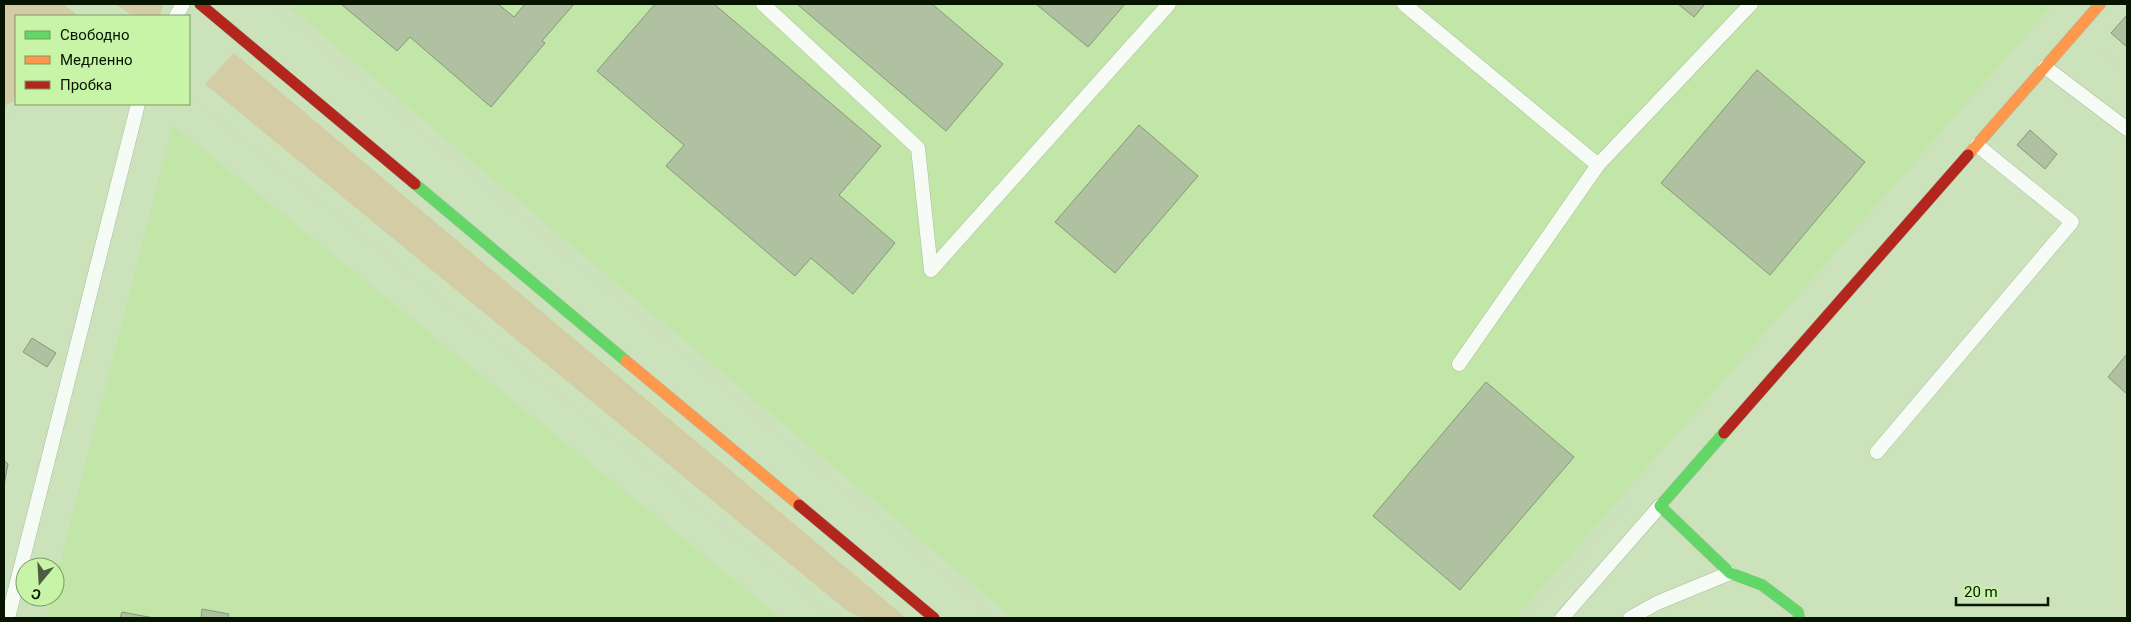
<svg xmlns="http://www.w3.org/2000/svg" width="2131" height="622" font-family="Roboto,sans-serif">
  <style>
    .built { fill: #c2e6a7 }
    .green { fill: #d4cca4 }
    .building { fill: #afc1a1; stroke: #869878 }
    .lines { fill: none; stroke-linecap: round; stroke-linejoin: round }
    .lane-casing { stroke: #aabd9d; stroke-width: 15 }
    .fast-casing { stroke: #aabd9d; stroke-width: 12 }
    .slow-casing { stroke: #aabd9d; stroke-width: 12 }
    .jam-casing { stroke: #aabd9d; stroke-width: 12 }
    .path { stroke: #d1d9cb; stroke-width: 3; stroke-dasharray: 1 4; stroke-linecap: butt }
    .lane { stroke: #f7fbf5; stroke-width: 14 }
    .fast { stroke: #63d668; stroke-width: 11 }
    .slow { stroke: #ff974d; stroke-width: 11 }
    .jam { stroke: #b3261e; stroke-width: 11 }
  </style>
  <rect width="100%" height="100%" fill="#cbe2ba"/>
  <g class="built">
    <path d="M286,4H2053L1515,618H1013Z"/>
    <path d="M173,125L781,618H46L51,597H55V583Z"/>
  </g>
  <g class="green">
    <path d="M4,4H63L79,16H16V100L4,106Z"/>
    <path d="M115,4H161L163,7L160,16H133Z"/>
    <path d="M234,53L906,618H861L846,610L205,84Z"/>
  </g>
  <g class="building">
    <path d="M341,4H498L514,17L525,4H574L542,41L545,43L491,107L410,37L397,51Z"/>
    <path d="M655,4H714L881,146L839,195L895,243L853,294L811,258L795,276L666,166L684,145L597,71Z"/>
    <path d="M797,4H932L1003,64L946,131Z"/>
    <path d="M1036,4H1125L1088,47Z"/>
    <path d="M1678,4H1705L1694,17Z"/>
    <path d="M2127,15V47L2111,33Z"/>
    <path d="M1757,70L1865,162L1770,275L1661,183Z"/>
    <path d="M1139,125L1198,176L1115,273L1055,222Z"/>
    <path d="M2030,130L2057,154L2045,169L2017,145Z"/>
    <path d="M32,338L56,353L47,367L23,352Z"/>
    <path d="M2127,354V394L2108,377Z"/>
    <path d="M1486,382L1574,457L1460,590L1373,516Z"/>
    <path d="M4,460L8,464L4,485Z"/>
    <path d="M202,609L229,614L228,618H201Z"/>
    <path d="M122,612L154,618H120Z"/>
  </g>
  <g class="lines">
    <g class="lane-casing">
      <g id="lane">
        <path d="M763,4L918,148L931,270L1169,4"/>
        <path d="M1404,4L1598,165"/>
        <path d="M176,16L183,4"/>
        <path d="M2045,67L2127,129"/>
        <path d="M1459,364L1598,165L1751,4"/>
        <path d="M1877,452L2072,222L1977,145"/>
        <path d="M8,618L138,104"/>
        <path d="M1562,618L1660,506"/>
        <path d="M1630,618L1657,603L1730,573"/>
      </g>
    </g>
    <g class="fast-casing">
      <g id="fast">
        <path d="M415,184L626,361"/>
        <path d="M1724,433L1660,506L1730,573L1762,585L1798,612L1799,618"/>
      </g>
    </g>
    <g class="slow-casing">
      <g id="slow">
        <path d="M1968,155L2100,4"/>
        <path d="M626,361L799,505"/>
      </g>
    </g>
    <g class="jam-casing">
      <g id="jam">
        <path d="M200,4L415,184"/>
        <path d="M1724,433L1968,155"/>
        <path d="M799,505L934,618"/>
      </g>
    </g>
    <g class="path">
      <path d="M72,4L88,16"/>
      <path d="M270,4L995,618"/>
      <path d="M2100,50L2127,71"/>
      <path d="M189,96L823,608L839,618"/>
      <path d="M4,115L28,104"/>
      <path d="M1527,618L1630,501"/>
    </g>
    <use href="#lane" class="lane"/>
    <use href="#fast" class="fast"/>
    <use href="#slow" class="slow"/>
    <use href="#jam" class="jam"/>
  </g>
  <rect width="2131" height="622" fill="none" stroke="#061400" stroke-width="10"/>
  <rect x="15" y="15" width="175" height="90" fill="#c8f4a8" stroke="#7a9a65"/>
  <rect x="25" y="31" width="25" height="8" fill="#63d668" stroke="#7a9a65"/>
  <text x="60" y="40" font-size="15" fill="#061400">Свободно</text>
  <rect x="25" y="56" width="25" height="8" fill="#ff974d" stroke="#7a9a65"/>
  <text x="60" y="65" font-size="15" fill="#061400">Медленно</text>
  <rect x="25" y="81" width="25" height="8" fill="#b3261e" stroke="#7a9a65"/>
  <text x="60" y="90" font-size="15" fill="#061400">Пробка</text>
  <g transform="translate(40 582) rotate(198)"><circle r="24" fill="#c8f4a8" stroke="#7a9a65"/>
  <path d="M0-4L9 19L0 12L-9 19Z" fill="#4b5c41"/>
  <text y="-8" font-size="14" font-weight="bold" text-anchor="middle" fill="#061400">С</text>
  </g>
  <path d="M1956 597v8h92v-8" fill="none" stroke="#061400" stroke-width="2.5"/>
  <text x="1964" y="597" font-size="15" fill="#061400" stroke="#c8f4a8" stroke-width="4" paint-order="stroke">20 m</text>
</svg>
